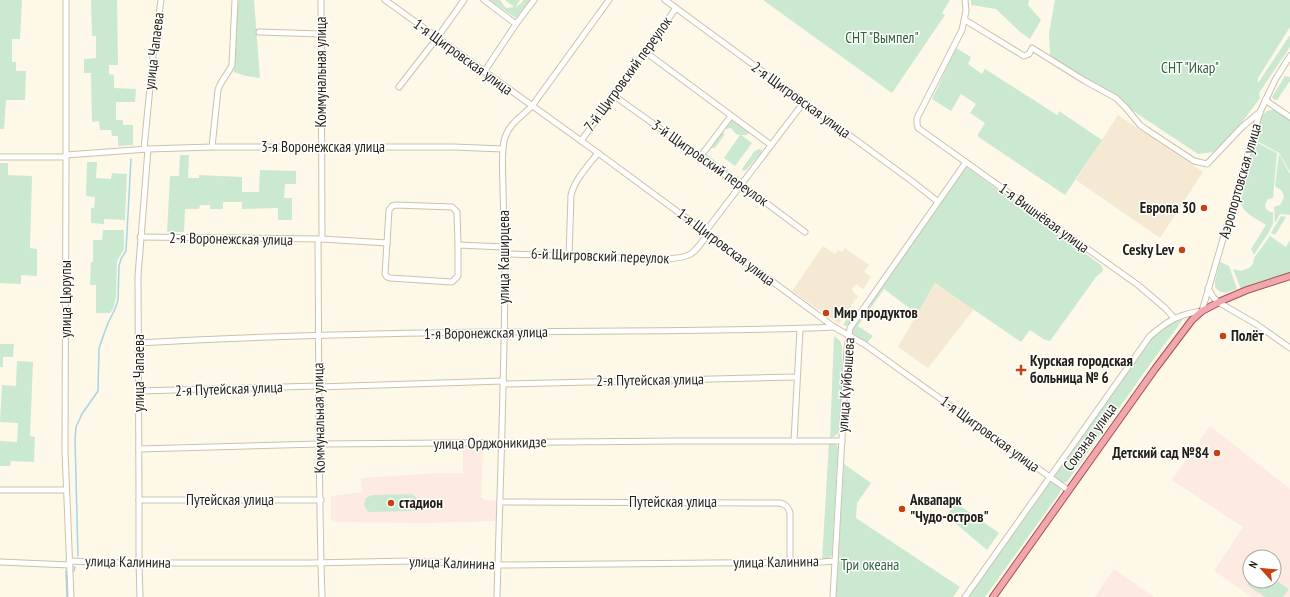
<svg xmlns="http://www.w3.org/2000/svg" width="1290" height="597" font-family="'PT Sans Narrow',sans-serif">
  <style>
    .industrial { fill: #f5e9d4 }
    .education { fill: #fdeae1; fill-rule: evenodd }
    .green { fill: #cbe9d0 }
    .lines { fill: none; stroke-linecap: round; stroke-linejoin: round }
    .stream { stroke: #a6d5e3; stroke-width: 1.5 }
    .minor-casing { stroke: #ccc2a8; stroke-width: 7 }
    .major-casing { stroke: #a35255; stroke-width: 8 }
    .minor { stroke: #fff; stroke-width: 5 }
    .major { stroke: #f1a7ad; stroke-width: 6 }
    .poi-dot { fill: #c9410f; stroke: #fff; stroke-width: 1.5 }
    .labels { text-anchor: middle; stroke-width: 3; stroke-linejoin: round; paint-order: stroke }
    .park-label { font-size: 15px; fill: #31633d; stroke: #fff }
    .street-label { font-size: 15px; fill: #231f15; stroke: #fff }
    .poi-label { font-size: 15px; font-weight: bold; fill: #231f15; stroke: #fff; text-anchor: start }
  </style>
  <rect width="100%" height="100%" fill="#fef8e8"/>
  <g class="industrial">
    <path d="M1118,115L1203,172L1160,238L1076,180Z"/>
    <path d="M823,246L835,254L838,250L842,252L845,248L869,265L864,272L871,277L863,289L856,284L852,289L854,293L858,296L839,324L792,291Z"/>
    <path d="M935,283L974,309L928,368L898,347Z"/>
  </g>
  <g class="education">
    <path d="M1210,426L1290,489V597H1252L1214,571L1243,527L1172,480ZM1250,557H1274V581H1250Z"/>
    <path d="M463,444H483L481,497L485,500L497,501V521L425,523L337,522L331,520V496L362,492L361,478L440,473H463Z"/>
    <path d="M1114,569L1154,597H1095Z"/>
  </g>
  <g class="green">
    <path d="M0,0H22L20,39H12V62H16V71H26L25,100H6L4,129H0Z"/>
    <path d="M91,0H117L118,65H109V74L114,75V88L136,89L135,102H116V120H123V125H133V145L118,146V136H112L111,130H100L99,121L92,122L91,73H84V59L96,58V36H92Z"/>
    <path d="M238,0H254L260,78L246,76L234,72Z"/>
    <path d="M490,0H500L506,8L514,7L505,0H520L515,8L522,2L523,0H530L516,18L514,17Z"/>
    <path d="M763,0H950L942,13L945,15L892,93Z"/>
    <path d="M971,0H1029L1028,5L1041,20L1030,39L1020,32L996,9L971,5Z"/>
    <path d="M1055,0H1290V27L1258,78V83L1290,35V47L1259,93L1260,98L1240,125L1215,152L1198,154L1050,56L1049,33Z"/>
    <path d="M956,48L971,57L968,64L982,74L985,69L1057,115L1059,111L1102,140L1065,195L977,136L985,123L970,113L976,104L961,94L951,111L932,99Z"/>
    <path d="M1285,76L1290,77V81L1277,100H1274L1272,97Z"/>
    <path d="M1270,110H1276L1290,120V172L1279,153L1255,140C1258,130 1258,113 1270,110Z"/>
    <path d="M730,118L733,119L749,131V133L747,135H741L752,143L735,166L724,158L740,135L736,134L731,128L726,129L724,126Z"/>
    <path d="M722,132L724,133V135L715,148H711Z"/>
    <path d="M1254,141L1277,153L1273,198L1268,199L1265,204L1266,209L1270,212H1273V224L1269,232L1254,255L1251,249L1266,225C1259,220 1248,216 1243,208C1237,199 1251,153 1254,141Z"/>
    <path d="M758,149L762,150L761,153L746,170L743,171L742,169L754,152Z"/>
    <path d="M705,153L733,175L739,177L737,179L704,157L703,155Z"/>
    <path d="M1279,154L1290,174V215L1280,214L1275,223L1274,207L1280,205L1284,197L1282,191L1275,186Z"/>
    <path d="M180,155H189L188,178H199V175L242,177V192H259L260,170L296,171V184H285L284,198H292V220H278V208L242,209V202H223V209H210V205H200L199,209H185L184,232H167L170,176H179Z"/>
    <path d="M87,162H97L96,178L111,179L112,173L127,174L125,220L104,219V224L91,223V208H94L95,197L86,196Z"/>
    <path d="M0,163H8V175L32,176L30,248L37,249V276L21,275V284L0,283Z"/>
    <path d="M965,166L1101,265L1103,269L1102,272L1096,277L1050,341L1043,339L1030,330L1021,342L935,283L917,314L884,289L858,326L873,336L867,343L853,334L852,330Z"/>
    <path d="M1281,216L1286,217L1275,235L1271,233Z"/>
    <path d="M103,230H124V249L117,261L116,298L113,309L110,313H96V285H90L91,262H93V240H102Z"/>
    <path d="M1270,236L1286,247L1290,240V273L1241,289L1233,269L1241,271L1249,268L1253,264L1254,258Z"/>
    <path d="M1220,262L1229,266L1237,289C1229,292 1221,296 1215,287V281Z"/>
    <path d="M854,308L859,310L847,326L843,325Z"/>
    <path d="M1181,317L1183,318L1182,321L1153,360L1067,482L1063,483L1054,478V475L1154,334L1160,329Z"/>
    <path d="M834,336L840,341L842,346V387L840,431L834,437L830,438Z"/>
    <path d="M0,344H14L13,357H3V367H0Z"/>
    <path d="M17,361L33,362L30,436L35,437L34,462L11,461L10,466H0V441L17,442L18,423L0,422L2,385L16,386Z"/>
    <path d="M829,442L835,443L838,448L832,555L829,559L822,560Z"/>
    <path d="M844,464L871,483L857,503L856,518L960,587L953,597H836Z"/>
    <path d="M1050,482C1053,482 1060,487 1061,490L1059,494L985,597H968Z"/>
    <path d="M411,494C420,498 421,506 413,511L369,512L366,509L364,505L366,498L372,495Z"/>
    <path d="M955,502L999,533L987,550L947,516Z"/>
    <path d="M1274,579L1289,589L1283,597H1265L1247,585L1250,580L1274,581Z"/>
  </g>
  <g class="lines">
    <g class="stream">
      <path d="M78,556L75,439L76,427L82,414L98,391L99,348L108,323L115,309L118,300L119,266L121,259L126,251L131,159"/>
      <path d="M66,571L67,597"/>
      <path d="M74,571L75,567"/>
    </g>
    <g class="minor-casing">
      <g id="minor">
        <path d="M66,0V157L65,451L71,597"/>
        <path d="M321,0L322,239"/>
        <path d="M385,0L598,153L834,327L864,344L1068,490"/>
        <path d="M484,0L516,24"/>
        <path d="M665,0L913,182L937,201"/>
        <path d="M965,0L966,11L962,30L917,118V124L918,128L1138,285L1165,308L1174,318"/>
        <path d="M965,20L1024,56L1029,54L1032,48L1085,81L1116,98L1126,108L1140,125L1147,130L1194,161L1207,164L1242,127L1260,112"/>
        <path d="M259,32L321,34"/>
        <path d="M644,51L771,145"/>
        <path d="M484,72L516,24L534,0"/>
        <path d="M399,87L437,38L464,0"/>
        <path d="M613,95L735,182L746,188L805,232"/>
        <path d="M1265,100L1290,117"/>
        <path d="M581,141L676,8"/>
        <path d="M212,147L218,90C221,80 228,74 232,65L235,0"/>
        <path d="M144,149L153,56L161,0"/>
        <path d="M66,155L148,149L212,147H454L503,149"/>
        <path d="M0,157H66"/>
        <path d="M700,157L731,116"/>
        <path d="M705,232L804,102"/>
        <path d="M140,237L322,239L387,243L389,210L392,206L396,205L452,207L457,212L458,245"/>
        <path d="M318,240C319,359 318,478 322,597"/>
        <path d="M387,243L385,274L387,277L390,278L452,282L458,276V245L504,247"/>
        <path d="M505,254L663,259C691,258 692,256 708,234"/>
        <path d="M569,256L571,195C575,179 588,166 598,153"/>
        <path d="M1208,288L1213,297L1218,302L1256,324L1290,348"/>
        <path d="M138,343C260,336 383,333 505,332C615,330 724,332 834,327"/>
        <path d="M503,384L797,377"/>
        <path d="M318,387L503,381"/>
        <path d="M139,391L318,386"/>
        <path d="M794,441L800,329"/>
        <path d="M139,449L319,444L679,441H842"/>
        <path d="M0,490H66"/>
        <path d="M139,500H321"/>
        <path d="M500,502L779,503C786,504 788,507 790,513V562"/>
        <path d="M69,561L122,563H310L410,561L498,565L822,562L835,561"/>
        <path d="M0,562L70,565"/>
        <path d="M140,597L139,562V500L138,276L148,149"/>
        <path d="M497,597C500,491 504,385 505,280C505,250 504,221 503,192C503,175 501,157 504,141C508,124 521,117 532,106L609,0"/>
        <path d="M833,597L847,349L850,328L966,162"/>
        <path d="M965,597L1150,336C1169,320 1177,315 1202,311L1260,112L1275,80L1290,56"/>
      </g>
    </g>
    <g class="major-casing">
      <path id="major" d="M993,597L1155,369L1192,320L1202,311L1221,301L1247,290L1290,276"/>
    </g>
    <use href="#minor" class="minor"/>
    <use href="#major" class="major"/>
  </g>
  <g class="poi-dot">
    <circle cx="1204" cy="208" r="4"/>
    <circle cx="1182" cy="250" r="4"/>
    <circle cx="826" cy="313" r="4"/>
    <circle cx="1223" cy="336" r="4"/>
    <path d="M1019 364h4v4h4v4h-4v4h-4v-4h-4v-4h4z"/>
    <circle cx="1217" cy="453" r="4"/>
    <circle cx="391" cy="503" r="4"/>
    <circle cx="902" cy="509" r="4"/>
  </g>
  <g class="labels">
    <g class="park-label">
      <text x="882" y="43">СНТ "Вымпел"</text>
      <text x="1190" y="73">СНТ "Икар"</text>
      <text x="870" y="570">Три океана</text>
    </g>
    <g class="street-label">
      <text transform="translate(154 51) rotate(-83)" y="5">улица Чапаева</text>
      <text transform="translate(463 57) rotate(36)" y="5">1-я Щигровская улица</text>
      <text transform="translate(321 72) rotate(-90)" y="5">Коммунальная улица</text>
      <text transform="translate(628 74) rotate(-54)" y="5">7-й Щигровский переулок</text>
      <text transform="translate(801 100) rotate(36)" y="5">2-я Щигровская улица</text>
      <text x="323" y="152">3-я Воронежская улица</text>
      <text transform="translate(710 163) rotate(35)" y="5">3-й Щигровский переулок</text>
      <text transform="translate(1240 181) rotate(-74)" y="5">Аэропортовская улица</text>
      <text transform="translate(1044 218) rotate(36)" y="5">1-я Вишнёвая улица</text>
      <text transform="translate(231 239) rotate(1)" y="5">2-я Воронежская улица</text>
      <text transform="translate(726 247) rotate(37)" y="5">1-я Щигровская улица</text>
      <text transform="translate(600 256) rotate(2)" y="5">6-й Щигровский переулок</text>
      <text transform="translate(504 257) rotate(-90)" y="5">улица Каширцева</text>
      <text transform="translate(66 299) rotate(-90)" y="5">улица Цюрупы</text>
      <text transform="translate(486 333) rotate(-1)" y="5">1-я Воронежская улица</text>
      <text transform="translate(139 373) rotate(-90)" y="5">улица Чапаева</text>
      <text transform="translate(650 380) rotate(-1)" y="5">2-я Путейская улица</text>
      <text transform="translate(846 385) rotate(-86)" y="5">улица Куйбышева</text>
      <text transform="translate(229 389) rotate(-2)" y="5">2-я Путейская улица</text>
      <text transform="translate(319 418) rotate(-91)" y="5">Коммунальная улица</text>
      <text transform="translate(990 434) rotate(36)" y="5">1-я Щигровская улица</text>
      <text transform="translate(1090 437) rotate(-54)" y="5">Союзная улица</text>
      <text transform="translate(490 443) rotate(-1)" y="5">улица Орджоникидзе</text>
      <text x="230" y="505">Путейская улица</text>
      <text x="673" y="507">Путейская улица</text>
      <text transform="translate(128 562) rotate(1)" y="5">улица Калинина</text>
      <text transform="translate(776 562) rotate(-1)" y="5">улица Калинина</text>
      <text transform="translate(452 563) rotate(2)" y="5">улица Калинина</text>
    </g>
    <g class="poi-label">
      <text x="1196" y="213" text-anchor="end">Европа 30</text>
      <text x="1174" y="255" text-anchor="end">Cesky Lev</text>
      <text x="834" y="318">Мир продуктов</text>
      <text x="1231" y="341">Полёт</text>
      <text x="1030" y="366">Курская городская<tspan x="1030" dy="17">больница № 6</tspan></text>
      <text x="1209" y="458" text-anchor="end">Детский сад №84</text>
      <text x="910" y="505">Аквапарк<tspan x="910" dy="17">"Чудо-остров"</tspan></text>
      <text x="399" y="508">стадион</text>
    </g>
  </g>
  <g transform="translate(1262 569) rotate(297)"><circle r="19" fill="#ffffff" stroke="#a7a5a1"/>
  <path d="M0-3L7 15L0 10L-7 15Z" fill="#c9410f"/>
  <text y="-6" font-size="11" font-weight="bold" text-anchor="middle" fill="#231f15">N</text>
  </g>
</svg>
